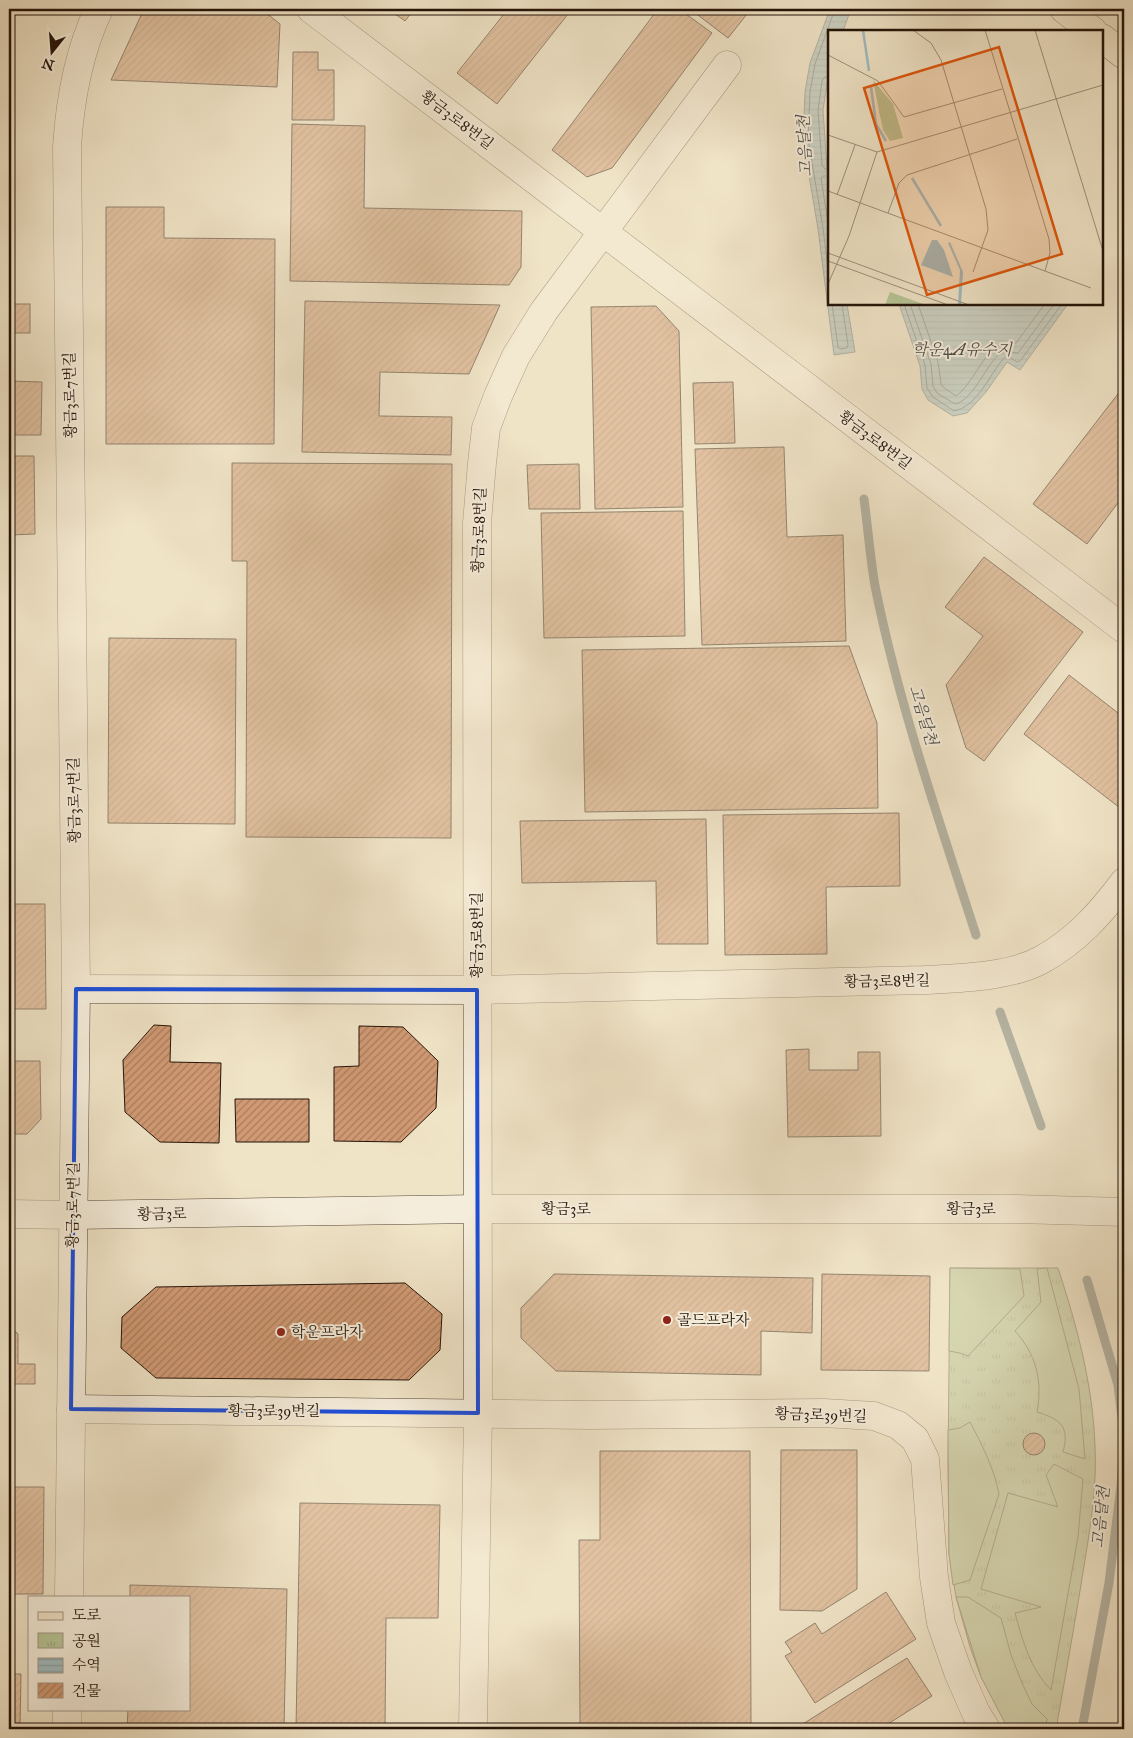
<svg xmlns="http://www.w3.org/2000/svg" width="1133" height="1738" font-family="'IM FELL Great Primer','Noto Serif KR',serif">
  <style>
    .park { fill: url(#park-tufts); stroke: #6e6c50 }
    .garden { fill: #b7c597; stroke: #6e6c50 }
    .water { fill: url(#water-rules); stroke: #6e7876 }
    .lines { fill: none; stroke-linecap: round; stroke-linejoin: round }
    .shore { stroke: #626864; stroke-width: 1 }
    .stream { stroke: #6e7876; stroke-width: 9 }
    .building { fill: url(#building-hatch); stroke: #241308 }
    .minor-casing { stroke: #574738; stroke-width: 29 }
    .major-casing { stroke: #241308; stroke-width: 29 }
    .minor { stroke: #f5eddb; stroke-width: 28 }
    .major { stroke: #f0e4c7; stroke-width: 28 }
    .marked { fill: none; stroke: #1d4ed8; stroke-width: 4; stroke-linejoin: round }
    .poi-dot { fill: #8f2418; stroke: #f5eddb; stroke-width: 2 }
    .labels { text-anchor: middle; stroke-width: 4; stroke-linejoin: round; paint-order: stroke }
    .street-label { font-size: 15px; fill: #241308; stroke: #f5eddb }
    .poi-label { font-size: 15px; fill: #241308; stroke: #f5eddb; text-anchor: start }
    .water-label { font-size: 16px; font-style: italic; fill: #4f4e48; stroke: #f5eddb }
    .inset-river { fill: none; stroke: #a0bcc0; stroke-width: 2.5 }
    .inset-road { fill: none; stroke: #9e907b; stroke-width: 1 }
    .view { fill: #de560c; fill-opacity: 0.15; stroke: #de560c; stroke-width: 2.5 }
    .inset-edge { fill: none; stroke: #241308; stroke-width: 2.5 }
  </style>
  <defs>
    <pattern id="park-tufts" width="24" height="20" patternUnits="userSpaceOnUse" patternTransform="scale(1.25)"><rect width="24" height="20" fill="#b7c597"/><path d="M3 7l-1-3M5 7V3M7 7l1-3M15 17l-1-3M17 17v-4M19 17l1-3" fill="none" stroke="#9da881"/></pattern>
    <pattern id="water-rules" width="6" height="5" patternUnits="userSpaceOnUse" patternTransform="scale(1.25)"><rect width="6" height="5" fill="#a0bcc0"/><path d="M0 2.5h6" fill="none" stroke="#8aa1a4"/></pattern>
    <pattern id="building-hatch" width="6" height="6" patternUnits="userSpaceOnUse" patternTransform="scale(1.25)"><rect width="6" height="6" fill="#d19a74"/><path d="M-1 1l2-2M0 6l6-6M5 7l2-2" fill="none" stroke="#a97c5d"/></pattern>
  </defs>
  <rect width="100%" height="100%" fill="#f0e4c7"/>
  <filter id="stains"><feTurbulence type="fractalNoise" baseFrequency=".004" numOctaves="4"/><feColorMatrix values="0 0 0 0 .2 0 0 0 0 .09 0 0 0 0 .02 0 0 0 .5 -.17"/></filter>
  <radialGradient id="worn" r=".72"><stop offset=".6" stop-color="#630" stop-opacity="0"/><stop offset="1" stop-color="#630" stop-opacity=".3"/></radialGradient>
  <path class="park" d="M950,1268H1058C1077,1326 1093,1385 1095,1447C1097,1484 1091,1523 1085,1560C1076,1617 1066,1673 1056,1729H1009L981,1677L970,1647L956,1597L949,1554L948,1464Z"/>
  <g class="garden">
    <path d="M950,1268L1020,1269L1024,1296L968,1356L960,1353L949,1351Z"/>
    <path d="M1047,1268L1079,1389L1085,1459L1063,1452C1070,1426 1060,1419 1037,1412C1043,1381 1036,1354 1015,1331L1041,1302L1037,1269Z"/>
    <path d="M970,1422C982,1445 994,1468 999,1494L970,1580L953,1585L949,1554L948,1430L960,1428Z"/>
    <path d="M1054,1464L1083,1479L1078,1537L1051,1690C1030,1668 1023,1642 1015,1613L1041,1607L981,1589L1008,1493L1058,1507L1046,1475Z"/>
    <path d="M956,1597H968L1001,1618L1011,1655L1022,1683L1032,1704L1047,1719L1045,1729H1009L1006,1725L981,1677Z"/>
  </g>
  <g class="water">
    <path d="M830,9H851L843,31H829V71L823,110L829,197V304H847L855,352L834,355L818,229L803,140L805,92L810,63Z"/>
    <path d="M899,304H1068L1020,370L1007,362L986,392L967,413L953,416L928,400L922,389L920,366Z"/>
  </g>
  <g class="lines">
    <g class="shore">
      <path d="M829,76L825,77L822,81L818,111L822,165L825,169L829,170"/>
      <path d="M829,176H823L821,178L829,229"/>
      <path d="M829,278L823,228L808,139L810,92L815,64L835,9"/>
      <path d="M832,304L838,347L840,349L847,348L848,345L842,304"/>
      <path d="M904,304L925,365L927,388L933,397L954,411C978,406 989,375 1004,358L1009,357L1017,362L1020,361L1062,304"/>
      <path d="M910,304L931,364L933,386L937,393L955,404C975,400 989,357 1003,352C1009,350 1013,353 1018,353L1054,304"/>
      <path d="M918,304L938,362L941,384L943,387L956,396C972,385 985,350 1000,345C1006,343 1011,344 1016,343L1045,304"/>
    </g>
    <g class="stream">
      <path d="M864,499C868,528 870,557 875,586C899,705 939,820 976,935"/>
      <path d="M1000,1012L1041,1126"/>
      <path d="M1082,1729L1109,1583L1121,1486L1124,1434L1118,1385L1087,1280"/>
    </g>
  </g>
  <g class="building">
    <path d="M144,9H261L280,24L277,87L111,80Z"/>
    <path d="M388,9H414L405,21Z"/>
    <path d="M508,9H572L497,104L457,73Z"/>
    <path d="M658,9H679L712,33L612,168L587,177L552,150Z"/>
    <path d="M690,9H751L728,38Z"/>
    <path d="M293,52H318V70H334V120H292Z"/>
    <path d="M292,124L365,126L364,208L522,211L521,267L509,285L290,281Z"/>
    <path d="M106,207H164V238L275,239L274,444H106Z"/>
    <path d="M305,301L500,305L469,374L380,372L379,416L452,417L451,455L302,452Z"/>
    <rect x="9" y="304" width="21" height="29"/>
    <path d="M656,306L679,331L683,507L595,509L591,307Z"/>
    <path d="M9,381L42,382L41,435H9Z"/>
    <path d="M733,382L735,443L695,444L693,383Z"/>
    <path d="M1124,386V495L1087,544L1033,504Z"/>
    <path d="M784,447L787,537L843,535L846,641L702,645L695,449Z"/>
    <path d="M9,456H34L35,534L9,535Z"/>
    <path d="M232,463L452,464L451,838L246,837L247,561H232Z"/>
    <path d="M579,464L580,509H529L527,465Z"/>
    <path d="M683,511L685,636L544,638L541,513Z"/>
    <path d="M984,557L1083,632L984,761L966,748L946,685L983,636L945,607Z"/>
    <path d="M109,638L236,639L235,824L108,823Z"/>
    <path d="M849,646L877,723L878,808L585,812L582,650Z"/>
    <path d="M1069,675L1122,716L1124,713V811L1024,734Z"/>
    <path d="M899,813L900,886L826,887L827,954L725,955L723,815Z"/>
    <path d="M706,819L708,944H657L656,881L522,883L520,821Z"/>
    <path d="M9,904H45L46,1009H9Z"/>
    <path d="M154,1025L171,1026L170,1062L221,1063L219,1143L160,1142L125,1112L123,1060Z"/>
    <path d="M359,1026L403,1027L438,1061L436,1108L401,1142L334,1141V1067L359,1066Z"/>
    <path d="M809,1049V1070H858V1052H880L881,1136L788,1137L786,1050Z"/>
    <path d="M9,1061H40L41,1119L27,1134H9Z"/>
    <path d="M235,1099H309V1142H236Z"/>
    <path d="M554,1274L813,1278L812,1333L761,1331V1375L556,1371L521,1338V1308Z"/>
    <path d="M822,1274L930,1276L929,1371L821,1370Z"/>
    <path d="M405,1283L442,1314L440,1350L409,1380L156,1378L121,1348L122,1317L156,1287Z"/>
    <path d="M9,1325L18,1334V1364H35V1384H9Z"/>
    <circle cx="1034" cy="1444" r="11"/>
    <path d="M781,1450H857V1589L822,1611L780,1610Z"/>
    <path d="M600,1451H750L751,1724H580L579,1540H600Z"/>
    <path d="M9,1487H44L43,1594H9Z"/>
    <path d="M300,1503L440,1505L438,1618H386L385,1729H296Z"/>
    <path d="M130,1585L287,1589L284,1729H127L128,1709H189V1597H130Z"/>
    <path d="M886,1592L916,1639L815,1703L785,1656L792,1652L785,1642L815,1623L822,1634Z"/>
    <path d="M907,1658L932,1696L880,1729H795Z"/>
    <path d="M9,1674H21L20,1729H9Z"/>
  </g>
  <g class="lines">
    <g class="minor-casing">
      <g id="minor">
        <path d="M311,9L1124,629"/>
        <path d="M76,989L477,990L925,980C960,978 1010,977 1041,960C1076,941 1101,913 1124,882"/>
        <path d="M9,1214L73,1215L478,1209H1015L1124,1212"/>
        <path d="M71,1409L589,1415L824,1413L874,1416L898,1425L915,1439L925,1459L934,1577L941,1623L958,1672L976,1713L986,1729"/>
        <path d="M69,1597L76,989L67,147C70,99 78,53 99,9"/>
        <path d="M67,1729V1709"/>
        <path d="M473,1729L478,1413L477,523L482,463L486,428L498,396L516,356L544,311L727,65"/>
      </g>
    </g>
    <g class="major-casing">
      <g id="major">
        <path d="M1064,9L1093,31"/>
        <path d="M1102,38L1124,55"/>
      </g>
    </g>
    <use href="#minor" class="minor"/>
    <use href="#major" class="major"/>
  </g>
  <path d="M0 0H1133V1738H0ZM76,989L477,990L478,1413L71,1409Z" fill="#f0e4c7" fill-opacity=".55" fill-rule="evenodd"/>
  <path class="marked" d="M76,989L477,990L478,1413L71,1409Z"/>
  <g class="poi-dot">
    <circle cx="667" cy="1320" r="5"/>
    <circle cx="281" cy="1332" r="5"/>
  </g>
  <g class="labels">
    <g class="street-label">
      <text transform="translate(457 120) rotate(37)" y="5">황금3로8번길</text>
      <text transform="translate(70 395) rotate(-91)" y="5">황금3로7번길</text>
      <text transform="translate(875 440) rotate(37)" y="5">황금3로8번길</text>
      <text transform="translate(479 530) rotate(-88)" y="5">황금3로8번길</text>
      <text transform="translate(74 800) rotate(-91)" y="5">황금3로7번길</text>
      <text transform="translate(477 935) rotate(-90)" y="5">황금3로8번길</text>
      <text transform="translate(887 981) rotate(-1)" y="5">황금3로8번길</text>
      <text transform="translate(73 1205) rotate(-89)" y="5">황금3로7번길</text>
      <text x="566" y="1214">황금3로</text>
      <text x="971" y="1214">황금3로</text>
      <text transform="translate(162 1214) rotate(-1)" y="5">황금3로</text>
      <text x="274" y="1416">황금3로39번길</text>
      <text transform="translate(821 1415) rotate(2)" y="5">황금3로39번길</text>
    </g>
    <g class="poi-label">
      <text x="677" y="1325">골드프라자</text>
      <text x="291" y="1337">학운프라자</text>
    </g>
    <g class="water-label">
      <text transform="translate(804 146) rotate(-93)" y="6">고음달천</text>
      <text x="962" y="355">학운4A유수지</text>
      <text transform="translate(924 715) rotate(73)" y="6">고음달천</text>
      <text transform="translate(1100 1517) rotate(-84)" y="6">고음달천</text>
    </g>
  </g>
  <g transform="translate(828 30)">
    <rect width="275" height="275" fill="#f0e4c7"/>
    <path d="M45,50L65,74L75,108L62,111L55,100ZM62,262L98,275H57Z" fill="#b7c597"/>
    <path d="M48,61L53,71L60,70V83H54L56,88L52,87Z" fill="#b7c597"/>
    <path d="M104,210H109L116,220L125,247L93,235ZM122,212L135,242L133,275H130L132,240L120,213Z" fill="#a0bcc0"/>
    <path class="inset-river" d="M35,0L41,41M43,57L48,94L58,111M84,148L113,196"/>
    <path class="inset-road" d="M85,0L103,13L113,30L158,179L160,200L145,242M157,0L221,209L222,223L217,241M207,0L275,221M0,25L50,51L76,87L174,59M0,105L49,122L275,55M0,161L263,258M9,165L27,115M60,183L71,153L79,145L189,109M0,223L141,275M0,231L120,275M0,254L21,206L49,122"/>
    <path class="view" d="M171,17L234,224L99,265L36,58Z"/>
    <rect width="275" height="275" class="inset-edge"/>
  </g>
  <rect width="1133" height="1738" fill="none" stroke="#f0e4c7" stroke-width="30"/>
  <rect x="10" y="10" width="1113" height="1718" fill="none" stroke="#241308" stroke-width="2.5"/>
  <rect x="15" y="15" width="1103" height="1708" fill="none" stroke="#241308"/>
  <rect x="28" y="1596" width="162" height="115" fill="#f5eddb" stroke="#a19687"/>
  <rect x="38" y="1612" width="25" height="8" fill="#f0e4c7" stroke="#a19687"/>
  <text x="72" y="1620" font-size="15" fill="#241308">도로</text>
  <rect x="38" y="1633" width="25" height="15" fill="url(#park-tufts)" stroke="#a19687"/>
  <text x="72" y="1646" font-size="15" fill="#241308">공원</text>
  <rect x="38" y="1658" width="25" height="15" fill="url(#water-rules)" stroke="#a19687"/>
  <text x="72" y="1670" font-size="15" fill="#241308">수역</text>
  <rect x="38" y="1683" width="25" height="15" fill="url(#building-hatch)" stroke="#a19687"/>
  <text x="72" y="1696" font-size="15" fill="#241308">건물</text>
  <g transform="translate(52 52) rotate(197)" stroke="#f5eddb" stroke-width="4" paint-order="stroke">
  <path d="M0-4L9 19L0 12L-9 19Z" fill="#241308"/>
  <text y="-8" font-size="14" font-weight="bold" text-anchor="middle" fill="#241308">N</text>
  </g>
  <rect width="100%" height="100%" filter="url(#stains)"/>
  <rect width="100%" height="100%" fill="url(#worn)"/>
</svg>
